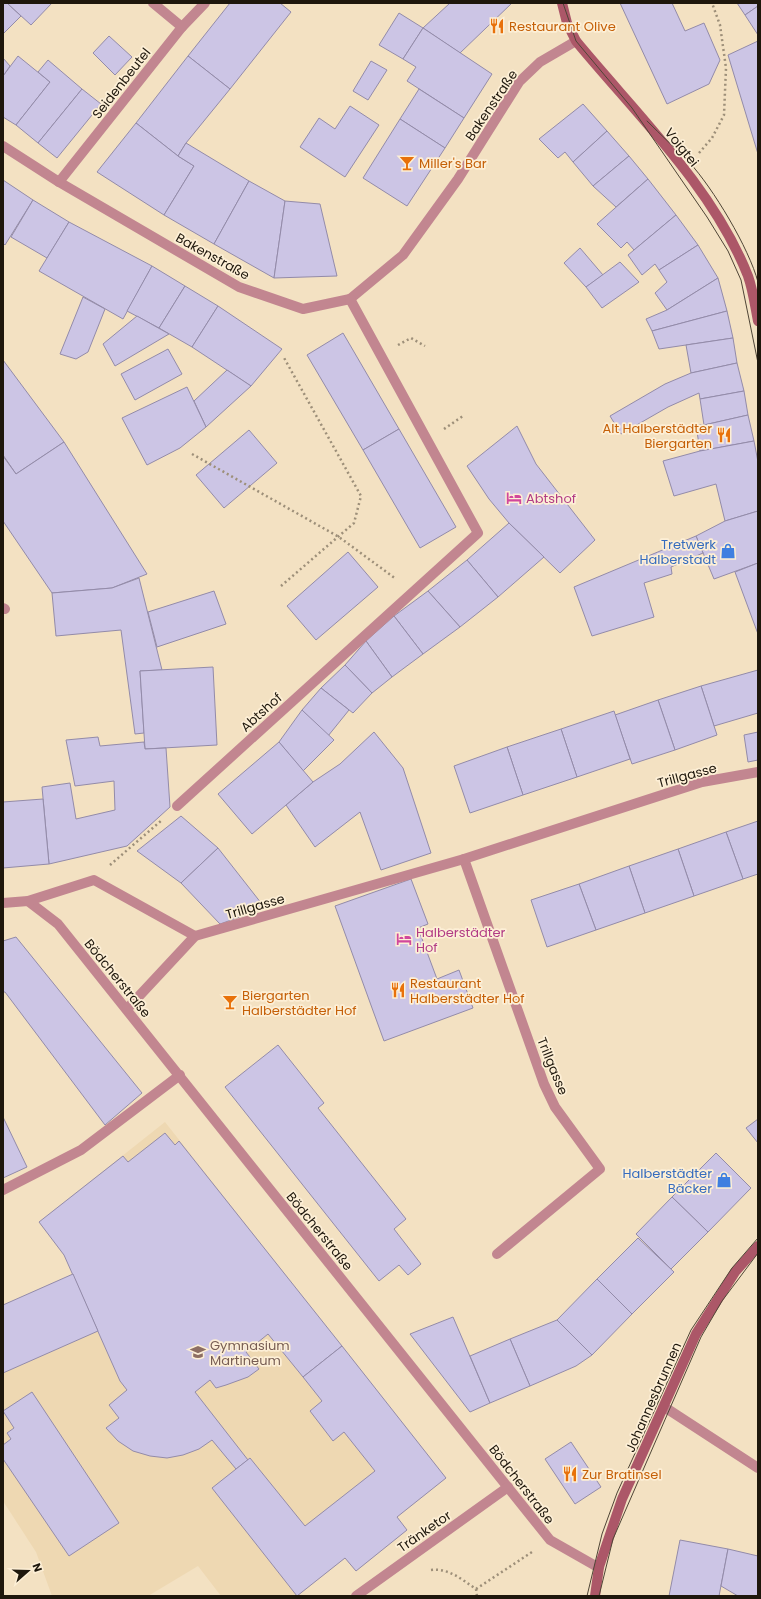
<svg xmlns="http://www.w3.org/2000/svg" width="761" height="1599" font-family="Poppins,sans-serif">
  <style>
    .built { fill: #eed8b2 }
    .building { fill: #ccc5e5; stroke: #938ba9 }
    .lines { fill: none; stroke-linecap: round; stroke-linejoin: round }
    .path { stroke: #9d8f79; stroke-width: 2.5; stroke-dasharray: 2 3; stroke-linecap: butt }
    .lane { stroke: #c28690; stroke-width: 10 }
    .street { stroke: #c28690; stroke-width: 10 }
    .secondary { stroke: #ac5768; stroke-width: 10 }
    .tram { stroke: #4f4536; stroke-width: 1 }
    .labels { text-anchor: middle; stroke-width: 3.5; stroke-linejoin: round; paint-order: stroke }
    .food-label { font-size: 13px; fill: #c56008; stroke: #fdefd6; text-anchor: start }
    .street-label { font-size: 13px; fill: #1e170c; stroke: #fdefd6 }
    .hotel-label { font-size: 13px; fill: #b23c85; stroke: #fdefd6; text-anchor: start }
    .shop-label { font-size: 13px; fill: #366cbe; stroke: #fdefd6; text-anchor: end }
    .education-label { font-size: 13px; fill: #785e54; stroke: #fdefd6; text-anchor: start }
  </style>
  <rect width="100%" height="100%" fill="#f3e1c2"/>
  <path class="built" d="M165,1122L446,1478L397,1517L407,1530L356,1571L345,1558L297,1596H221L198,1566L148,1596H52L36,1552L3,1501V1373L98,1331L64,1255L39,1222Z"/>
  <g class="building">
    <path d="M3,3H7L21,16L3,34Z"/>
    <path d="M7,3H52L31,25Z"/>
    <path d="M230,3H280L291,12L230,89L188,56Z"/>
    <path d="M450,3H512L460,53L423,28Z"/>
    <path d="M620,3H672L685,31L704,23L720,60L709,84L667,104Z"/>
    <path d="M737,3H758V6L745,15Z"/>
    <path d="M758,6V35L745,15Z"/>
    <path d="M399,13L423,28L403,59L379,45Z"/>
    <path d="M423,28L492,74L464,118L407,81L416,67L403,59Z"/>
    <path d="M109,36L132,57L115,75L93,53Z"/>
    <path d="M758,41V154L728,55Z"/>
    <path d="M18,56L50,82L16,125L3,117V76Z"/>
    <path d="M188,56L230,89L186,143L178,156L136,123Z"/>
    <path d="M3,58L10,66L3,76Z"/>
    <path d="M48,60L82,89L38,143L16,125L50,82L38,72Z"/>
    <path d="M371,61L387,70L368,100L353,91Z"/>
    <path d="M82,89L101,104L57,158L38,143Z"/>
    <path d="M419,89L464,118L445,148L400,119Z"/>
    <path d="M583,104L607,131L573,162L565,152L558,158L539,139Z"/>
    <path d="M350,106L379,125L345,177L300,147L319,118L335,129Z"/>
    <path d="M400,119L445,148L407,206L363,178Z"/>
    <path d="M136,123L178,156L194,166L164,215L97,172Z"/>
    <path d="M607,131L629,156L593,186L573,162Z"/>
    <path d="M186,143L249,181L214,244L164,215L194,166L178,156Z"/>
    <path d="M629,156L648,179L616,207L593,186Z"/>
    <path d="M648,179L676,215L634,250L627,242L621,248L597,224Z"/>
    <path d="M3,180L33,200L5,245L3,243Z"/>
    <path d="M249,181L285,201L274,278L214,244Z"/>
    <path d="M33,200L69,222L47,258L11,237Z"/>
    <path d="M285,201L320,204L337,276L274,278Z"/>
    <path d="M676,215L698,245L659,270L655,264L642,275L628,255Z"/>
    <path d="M69,222L152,266L123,319L39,271Z"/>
    <path d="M698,245L718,278L667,310L655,293L667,282L659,270Z"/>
    <path d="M580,248L603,275L586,287L564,263Z"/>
    <path d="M620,262L639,282L602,308L586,287Z"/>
    <path d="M152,266L185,286L159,328L127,311Z"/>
    <path d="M718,278L727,311L652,331L646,319L667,310Z"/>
    <path d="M185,286L218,306L192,347L159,328Z"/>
    <path d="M83,297L105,309L88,352L76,359L60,354Z"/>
    <path d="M218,306L282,349L251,386L192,347Z"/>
    <path d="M727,311L733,338L659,349L652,331Z"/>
    <path d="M137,316L169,334L115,366L103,344Z"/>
    <path d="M343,333L399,429L363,450L307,355Z"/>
    <path d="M733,338L737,363L691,373L686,345Z"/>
    <path d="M168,349L182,374L135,400L121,374Z"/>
    <path d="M3,360L64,442L16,474L3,455Z"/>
    <path d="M737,363L744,391L700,399L699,393L668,407L621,434L610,416L665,384L691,373Z"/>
    <path d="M227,370L251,386L206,427L194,401Z"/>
    <path d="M187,387L206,427L180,448L147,465L122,418Z"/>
    <path d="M744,391L748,415L704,425L700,399Z"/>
    <path d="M748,415L754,441L700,451L696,425H704Z"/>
    <path d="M517,426L536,464L595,540L560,573L509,523L489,499L467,466Z"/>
    <path d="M399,429L456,527L420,548L363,450Z"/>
    <path d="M249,430L277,463L224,508L196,475Z"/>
    <path d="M754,441L758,462V511L725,521L716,484L674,496L663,461L700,451Z"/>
    <path d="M64,442L147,574L112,588L52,593L3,521V456L16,474Z"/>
    <path d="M758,511V563L714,579L696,536L725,521Z"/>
    <path d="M509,523L544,557L498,597L467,560Z"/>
    <path d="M696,536L703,553L671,567L672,574L644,583L654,617L592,636L574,587Z"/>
    <path d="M348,552L378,587L316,640L287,606Z"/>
    <path d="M467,560L498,597L460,627L428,591Z"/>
    <path d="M758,563V634L735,572Z"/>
    <path d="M139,578L162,670L140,671L144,733L135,734L121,630L56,636L52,593L112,588Z"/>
    <path d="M214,591L226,624L157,647L148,612Z"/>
    <path d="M428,591L460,627L423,654L394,616Z"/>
    <path d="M394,616L423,654L392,677L366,641Z"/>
    <path d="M366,641L392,677L372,693L345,665Z"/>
    <path d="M345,665L372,693L353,713L321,688Z"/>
    <path d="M213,667L217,745L145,749L140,671Z"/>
    <path d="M758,670V713L714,726L701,686Z"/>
    <path d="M701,686L717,735L675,750L658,700Z"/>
    <path d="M321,688L349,710L328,736L302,710Z"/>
    <path d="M658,700L675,750L632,764L615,715Z"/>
    <path d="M302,710L334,740L303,771L279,742Z"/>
    <path d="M614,711L630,759L577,777L561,729Z"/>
    <path d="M561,729L577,777L523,795L507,747Z"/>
    <path d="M374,732L403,768L431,853L381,870L360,812L315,847L286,805L313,782L340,764Z"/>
    <path d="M758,732V760L748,762L744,735Z"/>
    <path d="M98,737L100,746L144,742L145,749L166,748L170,807L127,846L49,864L42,787L70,783L76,819L115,810L114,781L75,786L66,740Z"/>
    <path d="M279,742L313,782L252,834L218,794Z"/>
    <path d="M507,747L523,795L470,813L454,766Z"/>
    <path d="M43,799L49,864L3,868V802Z"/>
    <path d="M181,816L218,848L181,883L137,851Z"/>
    <path d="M758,821V874L743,879L726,832Z"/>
    <path d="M726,832L743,879L694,896L678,849Z"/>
    <path d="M218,848L265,908L220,924L181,883Z"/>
    <path d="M678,849L694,896L645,913L629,866Z"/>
    <path d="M629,866L645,913L596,930L579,884Z"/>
    <path d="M411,879L428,924L418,928L437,979L459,970L473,1008L384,1041L335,906Z"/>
    <path d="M579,884L596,930L547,947L531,900Z"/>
    <path d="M16,937L142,1093L105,1125L5,992H3V941Z"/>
    <path d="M278,1045L324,1103L318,1108L406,1219L394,1229L421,1264L408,1275L399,1265L379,1281L225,1087Z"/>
    <path d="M3,1117L27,1167L3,1178Z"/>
    <path d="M758,1119V1143L746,1128Z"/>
    <path d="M165,1133L175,1145L179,1141L342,1346L303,1377L268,1334L246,1352L259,1369L248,1377L226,1385L216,1388L210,1380L195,1392L248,1460L236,1469L212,1440L199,1449L183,1455L167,1458L150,1456L133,1451L118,1441L106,1428L119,1418L109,1405L127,1390L120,1381L64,1255L39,1222L123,1156L128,1162Z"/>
    <path d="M716,1153L751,1188L708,1232L672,1197Z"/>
    <path d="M672,1197L708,1232L671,1269L636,1234Z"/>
    <path d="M638,1238L674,1272L632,1314L597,1279Z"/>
    <path d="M73,1274L98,1331L3,1373V1305Z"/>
    <path d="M597,1279L632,1314L592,1355L557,1320Z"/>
    <path d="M453,1317L490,1403L470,1412L410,1334Z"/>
    <path d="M557,1320L592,1355L576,1366L530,1386L510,1339Z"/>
    <path d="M510,1339L530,1386L490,1403L470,1356Z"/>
    <path d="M342,1346L446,1478L397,1517L407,1530L356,1571L345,1558L297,1596L212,1488L250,1458L305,1526L375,1471L344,1432L333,1441L310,1411L322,1401L303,1377Z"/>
    <path d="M32,1392L119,1523L69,1556L3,1459V1445L11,1439L7,1433L14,1428L3,1411Z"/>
    <path d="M571,1442L601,1487L575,1504L545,1459Z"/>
    <path d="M680,1540L728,1549L719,1596H669Z"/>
    <path d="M728,1549L758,1556V1596H738L721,1586Z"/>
  </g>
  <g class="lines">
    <g class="path">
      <path d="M699,153L712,138L724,115L726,68L720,25L712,3"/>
      <path d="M398,345L411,338L425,346"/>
      <path d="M444,429L463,416"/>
      <path d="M192,454L339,537L396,579"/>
      <path d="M281,586L354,523L361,496L283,356"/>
      <path d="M110,865L162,820"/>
      <path d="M431,1570C449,1568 461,1579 476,1589L477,1596"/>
      <path d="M476,1589L532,1552"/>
    </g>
    <path class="lane" d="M3,1190L81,1150L180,1075"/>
    <g class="street">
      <path d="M153,3L182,27"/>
      <path d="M3,146L59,182L239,287L303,309L350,299L403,255L458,179L519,82L540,62L576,41"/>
      <path d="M59,182L182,27L205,3"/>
      <path d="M3,608L5,609"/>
      <path d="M177,806L478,533L350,299"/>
      <path d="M464,859L544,1084L555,1107L600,1169L497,1254"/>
      <path d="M28,901L58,924L550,1540L594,1565L599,1567"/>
      <path d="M3,903L28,901L94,880L195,936"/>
      <path d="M127,1009L195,936L464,859L702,782L758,772"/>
      <path d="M663,1408L669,1410L758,1468"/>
      <path d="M356,1596L508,1487"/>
    </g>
    <g class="secondary">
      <path d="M562,3L567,23L576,41C636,114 713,187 748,276C753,290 755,306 758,321"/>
      <path d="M595,1596L599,1567L622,1499L696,1334L735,1272L758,1246"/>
    </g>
    <g class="tram">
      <path d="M563,3L576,41L632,108L707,217L728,251L741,280L758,363"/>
      <path d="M647,121C661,135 675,148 689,162C713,188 749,248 758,282"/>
      <path d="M587,1596L602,1534L617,1493L691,1330L732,1268L758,1238"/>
      <path d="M599,1596L613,1539L701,1337L722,1301L758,1253"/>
    </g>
  </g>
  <defs>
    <g id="restaurant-bare" transform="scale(1.2)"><path d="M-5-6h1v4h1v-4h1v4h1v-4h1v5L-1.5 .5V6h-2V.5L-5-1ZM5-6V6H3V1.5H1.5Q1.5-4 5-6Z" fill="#e8710a" stroke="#fdefd6" stroke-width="2.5" paint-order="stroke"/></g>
    <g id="bar-bare" transform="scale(1.2)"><path d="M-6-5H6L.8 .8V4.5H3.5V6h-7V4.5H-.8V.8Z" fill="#e8710a" stroke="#fdefd6" stroke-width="2.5" paint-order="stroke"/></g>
    <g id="hotel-bare" transform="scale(1.2)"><path d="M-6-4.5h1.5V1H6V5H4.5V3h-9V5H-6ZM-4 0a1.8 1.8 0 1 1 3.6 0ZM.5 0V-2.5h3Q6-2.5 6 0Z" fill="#d1479c" stroke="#fdefd6" stroke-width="2.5" paint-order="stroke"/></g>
    <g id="shop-bare" transform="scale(1.2)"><path d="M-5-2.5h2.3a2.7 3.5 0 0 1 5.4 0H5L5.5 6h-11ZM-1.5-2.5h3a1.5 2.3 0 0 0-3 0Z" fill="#3f7fe0" stroke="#fdefd6" stroke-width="2.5" paint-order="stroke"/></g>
    <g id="school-bare" transform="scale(1.2)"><path d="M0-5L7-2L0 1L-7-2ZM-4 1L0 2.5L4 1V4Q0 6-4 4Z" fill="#8d6e63" stroke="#fdefd6" stroke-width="2.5" paint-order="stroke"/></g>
  </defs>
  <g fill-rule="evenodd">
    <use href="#restaurant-bare" x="497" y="26"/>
    <use href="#bar-bare" x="407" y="163"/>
    <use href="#restaurant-bare" x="724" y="435"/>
    <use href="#hotel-bare" x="514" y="498"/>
    <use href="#shop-bare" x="728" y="551"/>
    <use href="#hotel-bare" x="404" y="939"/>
    <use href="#restaurant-bare" x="398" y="990"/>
    <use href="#bar-bare" x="230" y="1002"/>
    <use href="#shop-bare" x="724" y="1180"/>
    <use href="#school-bare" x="198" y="1352"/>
    <use href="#restaurant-bare" x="570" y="1474"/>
  </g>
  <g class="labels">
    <g class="food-label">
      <text x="509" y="31">Restaurant Olive</text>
      <text x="419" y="168">Miller's Bar</text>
      <text x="712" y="433" text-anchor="end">Alt Halberstädter<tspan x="712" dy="15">Biergarten</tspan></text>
      <text x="410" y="988">Restaurant<tspan x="410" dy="15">Halberstädter Hof</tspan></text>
      <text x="242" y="1000">Biergarten<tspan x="242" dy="15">Halberstädter Hof</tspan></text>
      <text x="582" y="1479">Zur Bratinsel</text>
    </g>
    <g class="street-label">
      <text transform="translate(121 83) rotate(-52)" y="5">Seidenbeutel</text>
      <text transform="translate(491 105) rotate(-56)" y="5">Bakenstraße</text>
      <text transform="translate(682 147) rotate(51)" y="5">Voigtei</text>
      <text transform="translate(213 256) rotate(29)" y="5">Bakenstraße</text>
      <text transform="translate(261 712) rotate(-42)" y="5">Abtshof</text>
      <text transform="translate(687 775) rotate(-15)" y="5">Trillgasse</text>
      <text transform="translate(255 906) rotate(-16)" y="5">Trillgasse</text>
      <text transform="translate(118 978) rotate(51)" y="5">Bödcherstraße</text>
      <text transform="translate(553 1066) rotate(68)" y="5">Trillgasse</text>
      <text transform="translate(320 1231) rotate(51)" y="5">Bödcherstraße</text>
      <text transform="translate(653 1397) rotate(-66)" y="5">Johannesbrunnen</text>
      <text transform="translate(522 1484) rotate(52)" y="5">Bödcherstraße</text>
      <text transform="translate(424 1531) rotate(-35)" y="5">Tränketor</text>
    </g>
    <g class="hotel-label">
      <text x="526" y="503">Abtshof</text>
      <text x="416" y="937">Halberstädter<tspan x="416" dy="15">Hof</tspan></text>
    </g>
    <g class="shop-label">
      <text x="716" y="549">Tretwerk<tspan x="716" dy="15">Halberstadt</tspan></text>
      <text x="712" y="1178">Halberstädter<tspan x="712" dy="15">Bäcker</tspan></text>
    </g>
    <g class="education-label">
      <text x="210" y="1350">Gymnasium<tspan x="210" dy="15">Martineum</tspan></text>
    </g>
  </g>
  <rect width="761" height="1599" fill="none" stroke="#1e170c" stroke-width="8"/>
  <g transform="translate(28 1571) rotate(70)" stroke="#fdefd6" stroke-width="3" paint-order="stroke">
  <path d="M0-3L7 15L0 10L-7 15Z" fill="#1e170c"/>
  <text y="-6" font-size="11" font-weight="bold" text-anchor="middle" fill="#1e170c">N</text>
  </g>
</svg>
